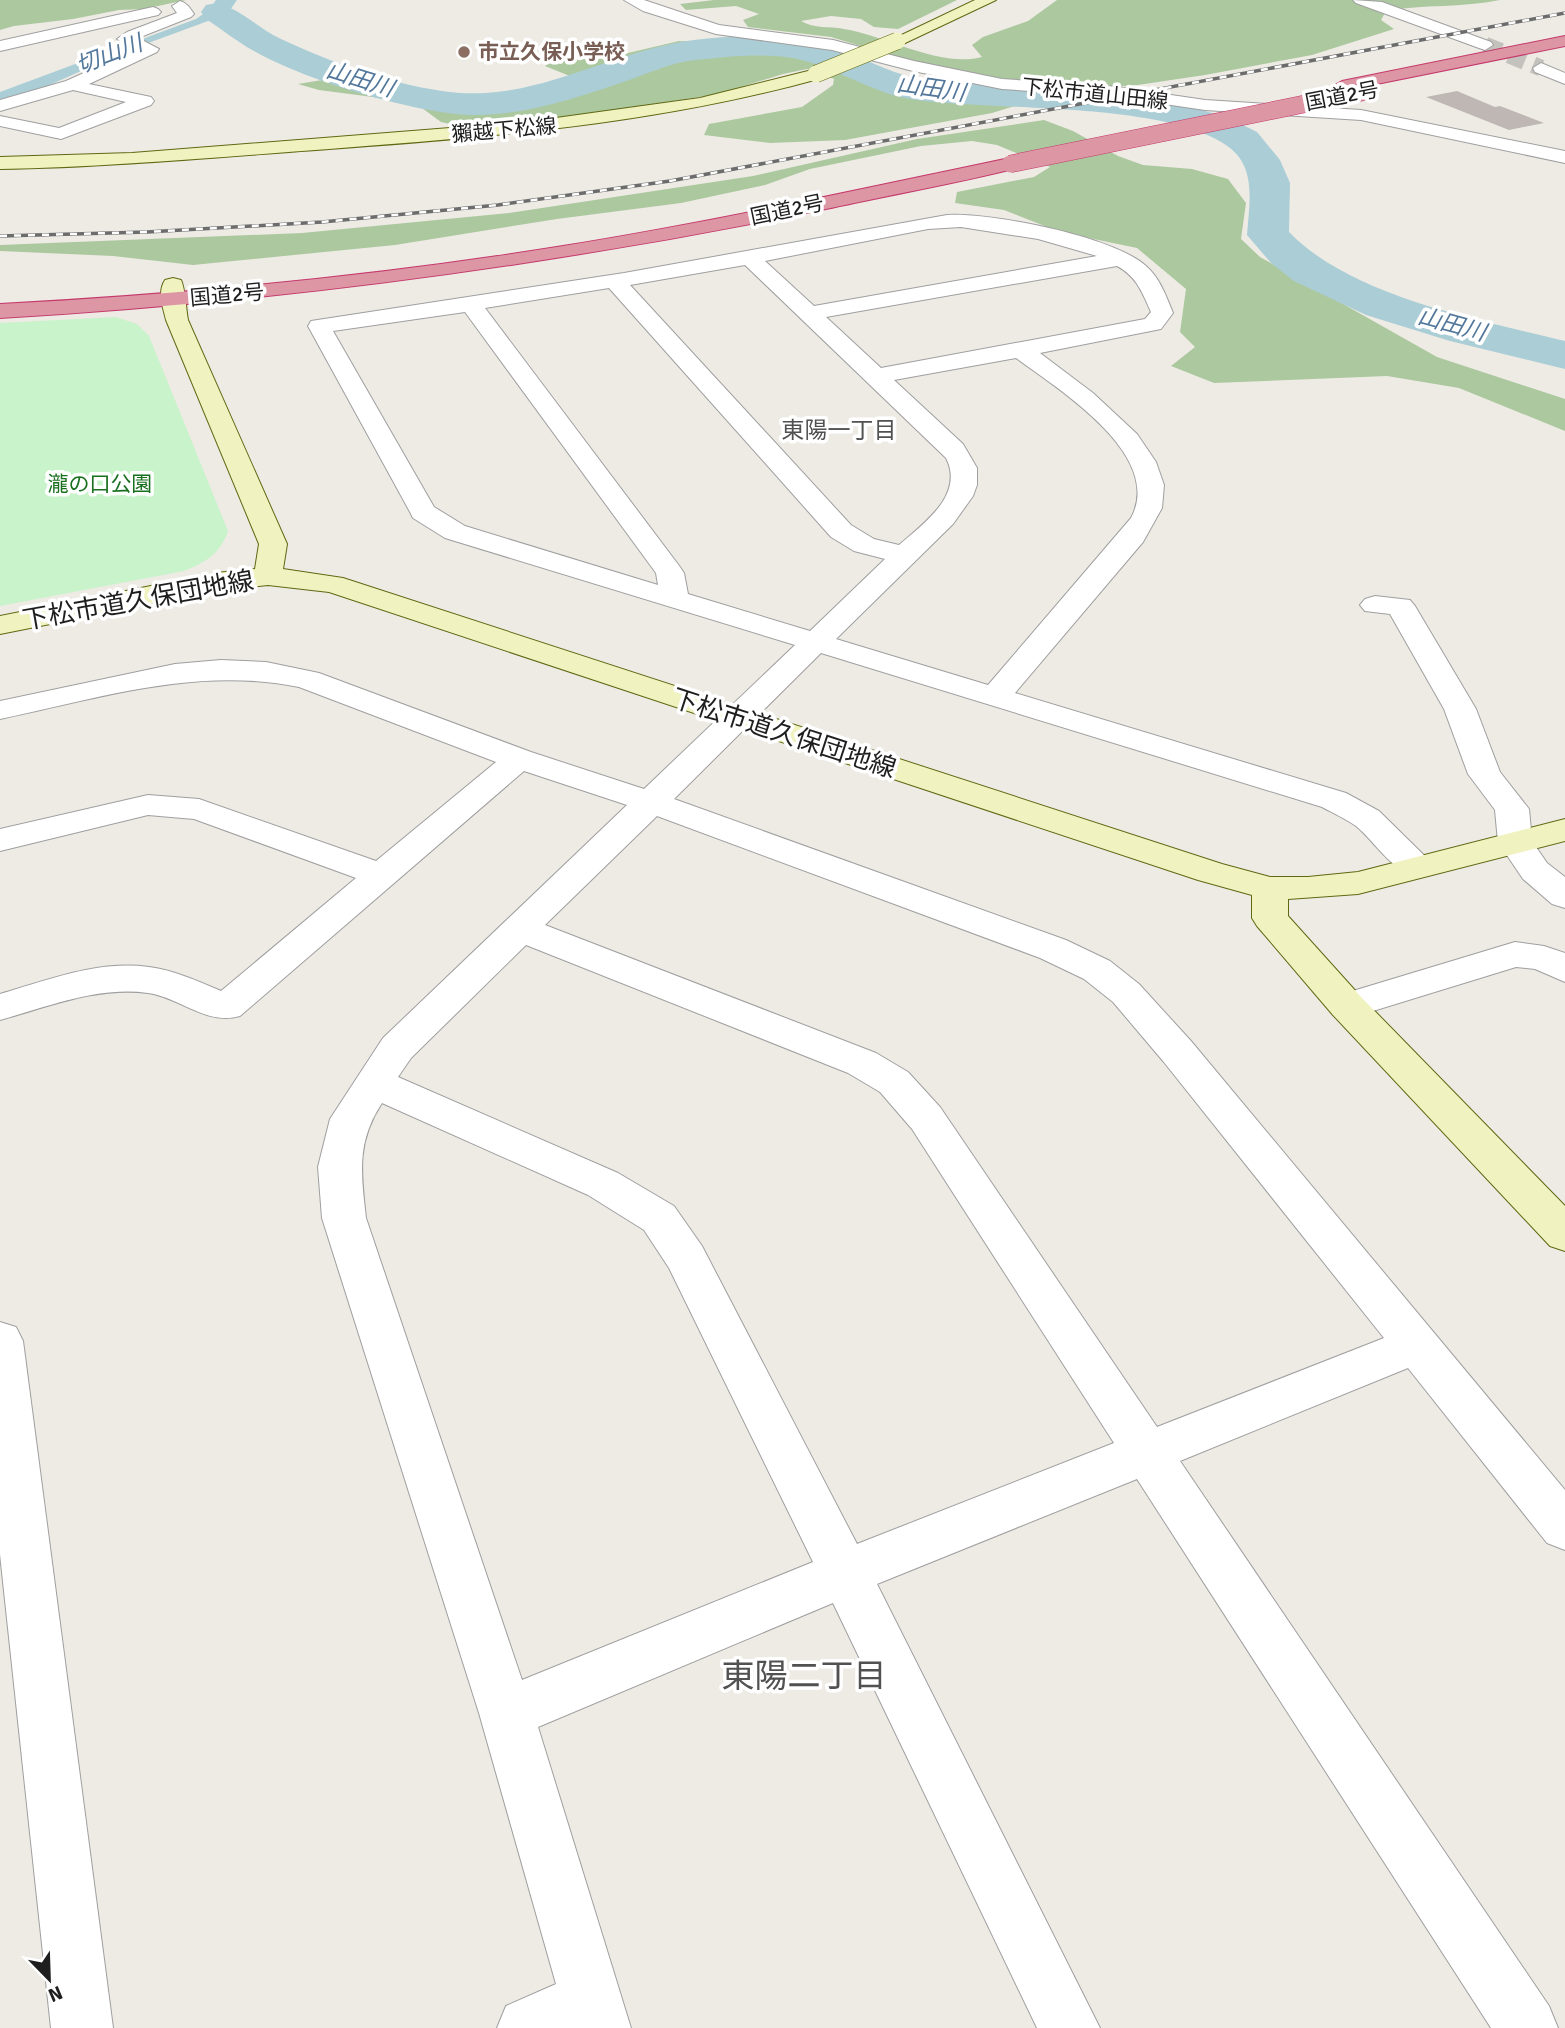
<svg xmlns="http://www.w3.org/2000/svg" width="1565" height="2028" font-family="Signika,'Noto Sans JP',sans-serif">
  <style>
    .forest { fill: #acc89f }
    .park { fill: #c8f3cb }
    .water { fill: #abcdd6 }
    .lines { fill: none; stroke-linecap: round; stroke-linejoin: round }
    .river { fill: #abcdd6; fill-rule: evenodd }
    .building { fill: #beb7b3 }
    .street-tunnel { stroke: #c4c2bd; stroke-width: 17; stroke-dasharray: 17 9; stroke-linecap: butt }
    .street-casing { stroke: #9f9f9f; stroke-width: 2 }
    .secondary-casing { stroke: #606812; stroke-width: 2 }
    .highway-casing { stroke: #c5396b; stroke-width: 2 }
    .street { fill: #fff; fill-rule: evenodd }
    .secondary { fill: #f0f2c0; fill-rule: evenodd }
    .highway { fill: #dc96a4; fill-rule: evenodd }
    .rail-casing { stroke: #6c6c6c; stroke-width: 3.5 }
    .rail { stroke: #fff; stroke-width: 2.5; stroke-dasharray: 7; stroke-linecap: butt }
    .secondary-bridge-casing { stroke: #606812; stroke-width: 18; stroke-linecap: butt }
    .highway-bridge-casing { stroke: #c5396b; stroke-width: 18; stroke-linecap: butt }
    .secondary-bridge { stroke: #f0f2c0; stroke-width: 17 }
    .highway-bridge { stroke: #dc96a4; stroke-width: 17 }
    .education-dot { fill: #8d6e63; stroke: #fff; stroke-width: 2.5 }
    .labels { text-anchor: middle; stroke-width: 7; stroke-linejoin: round; paint-order: stroke }
    .far-education-label { font-size: 21px; font-weight: bold; fill: #785e54; stroke: #fff; text-anchor: start }
    .far-street-label { font-size: 21px; fill: #1e1e1e; stroke: #fff }
    .far-park-label { font-size: 21px; fill: #19701f; stroke: #fff }
    .far-water-label { font-size: 23px; font-style: italic; fill: #53789b; stroke: #fff }
    .far-neighbourhood-label { font-size: 23px; fill: #515151; stroke: #fff }
    .street-label { font-size: 26px; fill: #1e1e1e; stroke: #fff }
    .near-neighbourhood-label { font-size: 33px; fill: #515151; stroke: #fff }
  </style>
  <rect width="100%" height="100%" fill="#eeebe5"/>
  <g class="forest">
    <path d="M0,0H186L144,9L119,10L73,19L14,26L0,30Z"/>
    <path d="M714,0H957L898,29L874,27L861,19L831,16L801,21C815,29 828,26 844,29C887,36 940,68 982,57L972,45L983,37L1028,21L1057,0H1500C1462,8 1424,4 1386,11L1381,20L1394,29L1312,55L1205,75L1131,86L1079,87L1024,82L927,66L831,37L748,27L743,20L759,14L736,6L686,10L680,4Z"/>
    <path d="M679,41L701,42L726,50L800,54L827,61L866,81L897,91L1018,105L992,113L845,140L770,143L704,135L709,124L802,107L833,85L834,79L807,69L783,74L718,94L585,115L463,127L441,122L422,108L388,99L319,90L298,84L322,80L435,104L477,106L529,100L592,85L545,66L557,56L598,48L628,53Z"/>
    <path d="M1044,120L1073,131L1118,156L1143,165L1192,169L1228,179L1246,203L1241,239L1260,257L1437,357L1565,399V431L1459,388L1387,376L1214,383L1171,366L1195,347L1180,332L1186,289L1137,248L1060,232L1004,210L955,203L957,192L1034,177L1050,167L997,145L972,141L921,146L810,169L765,185L681,203L557,219L395,245L193,265L113,256L0,251V245L302,233L509,213L753,176L917,139Z"/>
  </g>
  <path class="park" d="M116,317L137,324L149,336L228,531C220,554 206,562 184,571L0,606V323Z"/>
  <path class="water" d="M216,0H237L230,10L238,23L208,21L124,52L45,87L0,101V92L196,19L209,10Z"/>
  <g class="lines">
    <path class="river" d="M217,3C241,9 259,29 281,39C331,62 387,83 442,91C534,105 607,51 694,40C740,34 791,34 836,48C863,57 887,72 915,78L1109,92L1168,101L1227,117L1257,132L1280,160L1290,183L1289,232C1352,297 1480,320 1565,341V369L1450,341L1366,315L1294,281L1271,263L1247,235C1249,206 1257,169 1230,148C1170,101 995,111 916,100C876,94 849,75 812,63C778,51 732,56 696,60C674,62 651,72 629,80C579,97 525,116 471,115C413,113 305,80 254,51C237,42 222,29 206,19L201,12L206,5Z"/>
  </g>
  <path class="building" d="M1457,91L1495,107L1500,106L1544,123L1509,130L1426,97Z"/>
  <g class="lines">
    <path class="street-tunnel" d="M1485,45L1541,68"/>
    <g class="street-casing">
      <g id="street">
        <path d="M624,0H644L719,25L833,40L914,61L1002,79L1117,87L1205,100L1361,110L1565,151V163L1361,120L1205,110L1117,97L1002,89L913,71L832,50L716,34L643,11Z"/>
        <path d="M1353,0L1382,2L1491,42L1493,45L1485,50L1479,48L1356,3Z"/>
        <path d="M180,1C187,3 190,8 194,14L191,17L138,38L159,49L157,52L89,84L151,97L154,101L151,105L61,139L0,126V116L59,128L126,102L73,90L0,111V100L66,81L137,49L117,39L127,32L177,13L172,6Z"/>
        <path d="M153,7L158,9L161,12L158,15L0,51V41Z"/>
        <path d="M1541,63L1565,73V84L1535,72L1533,68Z"/>
        <path d="M947,215C990,212 1115,237 1146,266C1160,278 1166,296 1173,313L1161,329L1040,353L1093,393L1137,434L1156,462L1164,485L1162,508L1143,542L1015,693L1346,793L1379,811L1436,867L1430,875C1398,883 1379,845 1356,826C1346,819 1333,813 1322,807L821,653L674,799L1066,940L1110,961L1139,984L1191,1041L1565,1490V1550L1547,1543L1408,1368L1180,1461L1549,2006L1558,2028H1491L1137,1479L877,1584L1100,2028H1037L833,1603L538,1727L631,2028H497L506,2006L556,1984L479,1713L322,1218L318,1167L330,1119L383,1038L627,805L524,771L240,1016C207,1026 179,997 148,993C97,986 48,1007 0,1020V994C48,980 98,960 149,967C173,970 198,981 221,991L356,878L194,819L148,815L0,851V829L148,795L199,799L376,861L496,762L299,687C198,666 99,698 0,719V701L175,664L221,660L266,662L319,673L531,752L644,789L795,645L445,538L413,518L410,512L308,326L311,321L624,273ZM961,227L1038,239L1097,256L814,306L765,261L928,229ZM745,265L946,458C965,495 923,524 899,545L874,539L851,525L630,285ZM1117,266C1137,277 1142,292 1151,312L1145,319L881,368L826,317ZM609,288L831,537L854,551L885,559L810,631L688,594L684,573L680,567L485,308ZM465,312L656,573L658,585L465,526L434,507L333,331ZM1016,358C1058,389 1165,455 1131,518L988,685L836,639L953,524L973,496L977,485V468L963,444L894,380ZM657,816L1040,958L1084,979L1113,1002L1163,1061L1384,1338L1157,1427L940,1107L908,1072L876,1053L545,925ZM526,945L848,1073L880,1092L912,1129L1114,1443L857,1544L702,1246L674,1206L618,1173L398,1077L411,1058ZM382,1103L588,1195L644,1230L669,1268L813,1562L522,1680L366,1218C361,1174 356,1142 382,1103Z"/>
        <path d="M1375,596L1410,600L1415,606L1476,709L1500,772L1529,809L1532,841L1547,863L1565,877V908L1552,904L1523,879L1498,842L1495,810L1468,774L1444,709L1390,614L1365,611L1360,605L1365,599Z"/>
        <path d="M1515,942L1544,946L1565,953V982L1535,969L1516,967L1347,1019L1333,1015L1328,1006L1333,997Z"/>
        <path d="M0,1322L16,1327L23,1341L113,2028H51L0,1554Z"/>
      </g>
    </g>
    <g class="secondary-casing">
      <g id="secondary">
        <path d="M975,0H996L903,44H891L889,41Z"/>
        <path d="M816,69L822,70L824,74L822,78C656,124 500,136 329,149C219,157 110,167 0,169V157L132,153L527,122L700,98Z"/>
        <path d="M173,278L181,280C185,288 186,309 188,320L287,544L283,569L343,578L1222,864L1270,877H1308L1358,872L1565,819V841L1358,894L1288,899V916L1361,997L1565,1206V1251L1550,1246L1333,1015L1257,926L1252,918V895L1198,880L329,592L268,585L216,591L0,634V616L216,573L255,569L259,544L166,320C163,307 157,292 165,280Z"/>
      </g>
    </g>
    <g class="highway-casing">
      <g id="highway">
        <path d="M1565,36V46L1342,91L1333,86L1342,81Z"/>
        <path d="M1010,158L1017,160L1019,164L1017,168C954,184 889,195 826,209C553,265 278,302 0,318V304C189,294 377,276 563,246C713,222 861,189 1010,158Z"/>
      </g>
    </g>
    <use href="#street" class="street"/>
    <use href="#secondary" class="secondary"/>
    <use href="#highway" class="highway"/>
    <g class="rail-casing">
      <path id="rail" d="M0,236L147,232L322,222L498,205L670,181L1565,13"/>
    </g>
    <use href="#rail" class="rail"/>
    <g class="secondary-bridge-casing">
      <path id="secondary-bridge" d="M816,74L897,41"/>
    </g>
    <g class="highway-bridge-casing">
      <path id="highway-bridge" d="M1010,164L1363,92"/>
    </g>
    <use href="#secondary-bridge" class="secondary-bridge"/>
    <use href="#highway-bridge" class="highway-bridge"/>
  </g>
  <circle class="education-dot" cx="464" cy="52" r="7"/>
  <g class="labels">
    <g class="far-education-label">
      <text x="478" y="59">市立久保小学校</text>
    </g>
    <g class="far-street-label">
      <text transform="translate(1095 94) rotate(6)" y="7">下松市道山田線</text>
      <text transform="translate(1342 96) rotate(-11)" y="7">国道2号</text>
      <text transform="translate(504 130) rotate(-5)" y="7">獺越下松線</text>
      <text transform="translate(787 210) rotate(-12)" y="7">国道2号</text>
      <text transform="translate(227 295) rotate(-5)" y="7">国道2号</text>
    </g>
    <g class="far-park-label">
      <text x="100" y="491">瀧の口公園</text>
    </g>
    <g class="far-water-label">
      <text transform="translate(109 54) rotate(-21)" y="8">切山川</text>
      <text transform="translate(360 79) rotate(17)" y="8">山田川</text>
      <text transform="translate(931 88) rotate(8)" y="8">山田川</text>
      <text transform="translate(1452 324) rotate(15)" y="8">山田川</text>
    </g>
    <g class="far-neighbourhood-label">
      <text x="839" y="438">東陽一丁目</text>
    </g>
    <g class="street-label">
      <text transform="translate(138 600) rotate(-10)" y="9">下松市道久保団地線</text>
      <text transform="translate(784 733) rotate(18)" y="9">下松市道久保団地線</text>
    </g>
    <g class="near-neighbourhood-label">
      <text x="804" y="1687">東陽二丁目</text>
    </g>
  </g>
  <g transform="translate(49 1979) rotate(157)" stroke="#ffffff" stroke-width="5" paint-order="stroke">
  <path d="M0-5L12 26L0 18L-12 26Z" fill="#1e1e1e"/>
  <text y="-10" font-size="19" font-weight="bold" text-anchor="middle" fill="#1e1e1e">N</text>
  </g>
</svg>
